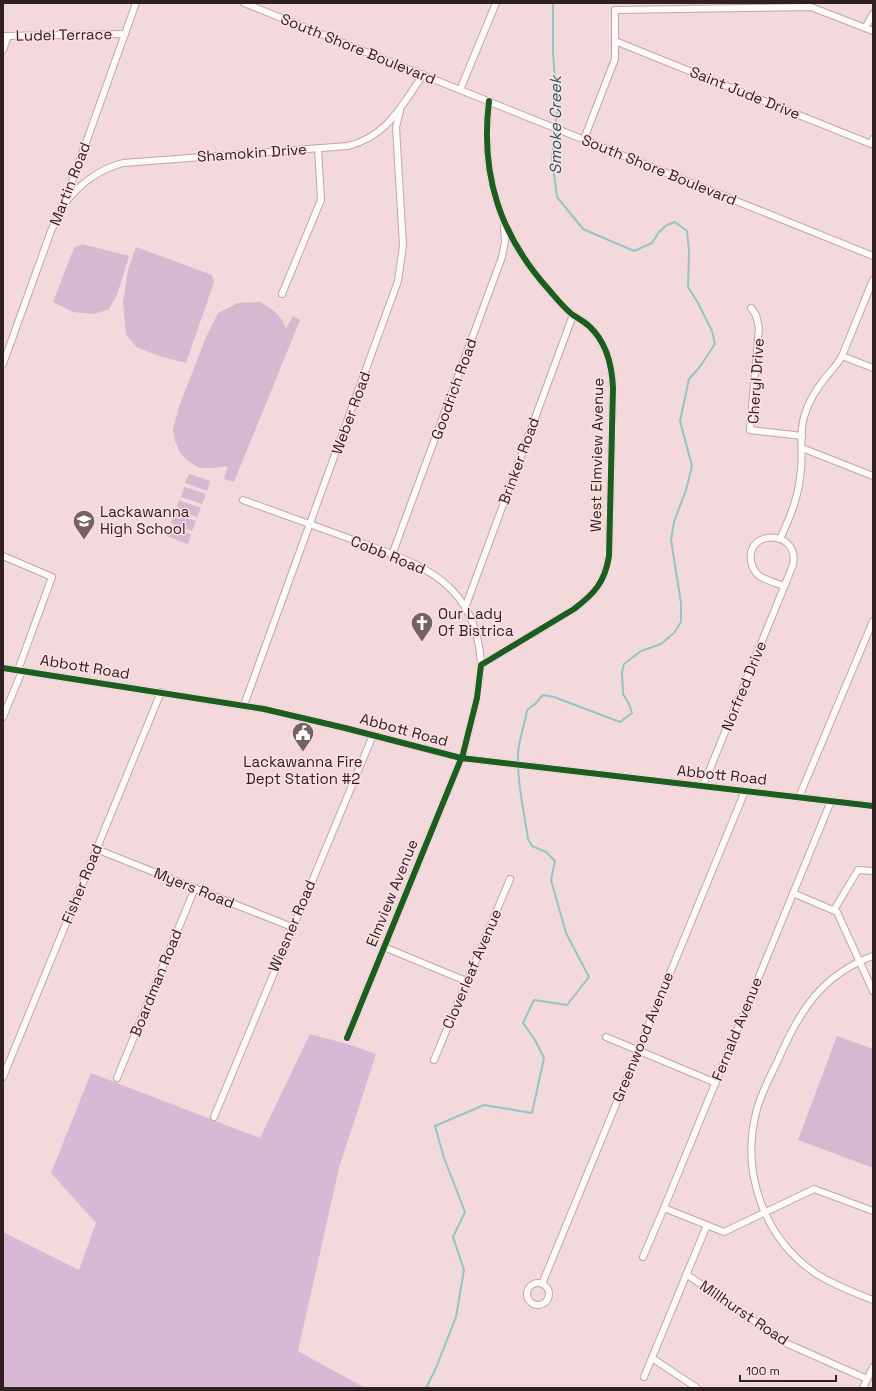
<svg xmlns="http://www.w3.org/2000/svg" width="876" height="1391" font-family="'Space Grotesk',sans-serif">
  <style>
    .green { fill: #d4b9d1 }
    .forest { fill: #d7b9d6 }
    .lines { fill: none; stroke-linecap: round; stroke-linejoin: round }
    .stream { stroke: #92c5c5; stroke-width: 2 }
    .minor-casing { stroke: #bca8aa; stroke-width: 8 }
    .minor { stroke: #fdf9fa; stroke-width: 6 }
    .cycleway-casing { stroke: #fee0e2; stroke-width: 8 }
    .cycleway { stroke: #1b5e20; stroke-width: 6 }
    .labels { text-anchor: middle; stroke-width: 3; stroke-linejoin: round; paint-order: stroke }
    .street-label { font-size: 15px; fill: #312021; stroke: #fee0e2 }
    .poi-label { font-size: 15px; fill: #312021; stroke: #fee0e2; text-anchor: start }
    .water-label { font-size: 16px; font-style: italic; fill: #185e5e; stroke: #fee0e2 }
  </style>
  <rect width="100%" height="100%" fill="#f3d9db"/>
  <g class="green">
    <path d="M82,244L129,256L117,295L109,309L95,314L73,312L53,302L74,248Z"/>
    <path d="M136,247L212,275L214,282L186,363L159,356L136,347L126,334L123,302L128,270Z"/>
    <path d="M260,302C274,310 280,314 286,328L293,316L300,320L234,482L224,479L228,466L212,468H199L188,461L180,453L175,441L173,429L179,407L206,337L218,313L238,303Z"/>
    <path d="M189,474L210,481L207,491L185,483Z"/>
    <path d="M184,487L206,494L202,504L181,497Z"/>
    <path d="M179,500L201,508L197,517L176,510Z"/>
    <path d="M174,513L196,521L192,531L171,523Z"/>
    <path d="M170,527L191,534L188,544L166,536Z"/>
    <path d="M837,1036L873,1049V1168L798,1140Z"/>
  </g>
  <path class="forest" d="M310,1034L351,1045L376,1054L339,1168L298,1351L365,1388H3V1232L79,1270L96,1223L51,1173L91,1073L260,1138Z"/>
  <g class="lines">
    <path class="stream" d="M426,1388L436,1368L456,1317L464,1270L453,1237L465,1212L444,1158L435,1126L484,1105L532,1113L544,1058L535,1040L523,1023L534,1000L567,1005L589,977L566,933L551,880L555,861L546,852L532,846L528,839C524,811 517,782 518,753C519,739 525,724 527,710L535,704L543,695L554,697L620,722L632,713L629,704L623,694L622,672L624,664L641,651L661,644L674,633L681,622V603L671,540L674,522L686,490L692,466L680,421L689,379L699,368L715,344L712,331L698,303L688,287L689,251L687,231L675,222L667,225L659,232L652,243L634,251L583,229L557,197L552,159L557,111L553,52V3"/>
    <g class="minor-casing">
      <g id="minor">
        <path d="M244,3L873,256"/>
        <path d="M865,28L873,14"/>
        <path d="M3,36L125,34"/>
        <path d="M615,41L871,144L873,139"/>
        <path d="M3,50L8,36"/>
        <path d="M460,90L496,3"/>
        <path d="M584,139L615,59V10L811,7L873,31"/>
        <path d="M64,204C80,184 97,170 123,163L348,146C388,136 401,106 423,75"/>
        <path d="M282,294L321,200L318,148"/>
        <path d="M751,308L756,315L759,328L750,430L802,436"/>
        <path d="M842,356L873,368"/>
        <path d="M3,364L51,231L64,204L136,3"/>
        <path d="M802,448L873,476"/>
        <path d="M243,500C278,513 313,525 348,538C417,563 477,579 481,665"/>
        <path d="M780,539C791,515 799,496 801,469C803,452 799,434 804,417C808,403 816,389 826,377C832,370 838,364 842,356L873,280"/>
        <path d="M392,555L502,257L505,242L504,227"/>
        <path d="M3,556L52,577L18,670"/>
        <path d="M465,608L573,315"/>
        <path d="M3,668L264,709L345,728L461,758L873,806"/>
        <path d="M244,705L398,281L403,246L396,127L400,111"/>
        <path d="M3,717L22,671"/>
        <path d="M703,786L793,565C800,529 746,529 751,561C752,567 754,571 758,575C765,580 776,583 784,586"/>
        <path d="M799,797L873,621"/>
        <path d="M96,849L292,927"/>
        <path d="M793,893L837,912L873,991"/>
        <path d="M834,910L858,870L873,871"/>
        <path d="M384,947L466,981"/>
        <path d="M873,956C821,975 799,1012 778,1060C770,1077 760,1095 756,1113C741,1173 764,1238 815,1273C833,1285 853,1292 873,1300"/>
        <path d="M606,1037L716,1083"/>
        <path d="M347,1038L463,754L477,698L481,665L574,609C594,594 605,582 609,556L613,388C612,365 607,343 590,327C585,322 579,319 573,315C564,308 557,299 550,291C500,236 480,175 489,101"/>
        <path d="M434,1060L510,879"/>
        <path d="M3,1077L161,692"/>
        <path d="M117,1078L195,888"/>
        <path d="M214,1117L373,735"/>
        <path d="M664,1208L724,1232L814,1189L873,1211"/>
        <path d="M643,1257L664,1208L831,801"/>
        <path d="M686,1274L788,1344L867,1379"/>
        <circle cx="538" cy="1294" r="11"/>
        <path d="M542,1284L745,791"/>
        <path d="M652,1358L697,1388"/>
        <path d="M644,1377L707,1225"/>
        <path d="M863,1388L873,1367"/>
      </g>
    </g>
    <use href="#minor" class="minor"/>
    <g class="cycleway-casing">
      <g id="cycleway">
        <path d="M3,668L264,709L345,728L461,758L873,806"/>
        <path d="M347,1038L463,754L477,698L481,665L574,609C594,594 605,582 609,556L613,388C612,365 607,343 590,327C585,322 579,319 573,315C564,308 557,299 550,291C500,236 480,175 489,101"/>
      </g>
    </g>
    <use href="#cycleway" class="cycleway"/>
  </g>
  <defs>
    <g id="school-pin" transform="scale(1.15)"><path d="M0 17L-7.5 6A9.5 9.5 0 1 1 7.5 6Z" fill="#756162" stroke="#fee0e2"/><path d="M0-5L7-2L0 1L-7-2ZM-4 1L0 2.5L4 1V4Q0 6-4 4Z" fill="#fff"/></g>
    <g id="church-pin" transform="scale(1.15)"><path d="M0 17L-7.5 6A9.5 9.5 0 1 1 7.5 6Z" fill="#756162" stroke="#fee0e2"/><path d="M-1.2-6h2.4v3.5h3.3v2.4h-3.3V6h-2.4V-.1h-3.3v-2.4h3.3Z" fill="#fff"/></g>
    <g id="civic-pin" transform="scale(1.15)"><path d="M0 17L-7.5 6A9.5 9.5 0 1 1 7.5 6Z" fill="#756162" stroke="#fee0e2"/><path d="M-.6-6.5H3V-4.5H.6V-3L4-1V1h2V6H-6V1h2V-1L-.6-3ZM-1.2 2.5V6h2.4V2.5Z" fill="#fff"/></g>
  </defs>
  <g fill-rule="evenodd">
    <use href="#school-pin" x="84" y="521"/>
    <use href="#church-pin" x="422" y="623"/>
    <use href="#civic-pin" x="303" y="733"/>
  </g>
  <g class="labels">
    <g class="street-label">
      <text transform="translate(64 35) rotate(-1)" y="5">Ludel Terrace</text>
      <text transform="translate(358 49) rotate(22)" y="5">South Shore Boulevard</text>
      <text transform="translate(745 93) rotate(22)" y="5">Saint Jude Drive</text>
      <text transform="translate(252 153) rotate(-4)" y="5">Shamokin Drive</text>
      <text transform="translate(659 170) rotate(22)" y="5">South Shore Boulevard</text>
      <text transform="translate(70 184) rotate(-69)" y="5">Martin Road</text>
      <text transform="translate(756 381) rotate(-86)" y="5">Cheryl Drive</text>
      <text transform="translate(454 389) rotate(-70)" y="5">Goodrich Road</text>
      <text transform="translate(351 413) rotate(-70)" y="5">Weber Road</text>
      <text transform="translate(597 455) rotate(-89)" y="5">West Elmview Avenue</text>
      <text transform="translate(519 461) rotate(-70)" y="5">Brinker Road</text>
      <text transform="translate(388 555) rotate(22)" y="5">Cobb Road</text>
      <text transform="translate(85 667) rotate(9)" y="5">Abbott Road</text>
      <text transform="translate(744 686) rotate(-68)" y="5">Norfred Drive</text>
      <text transform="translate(404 730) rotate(15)" y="5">Abbott Road</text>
      <text transform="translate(722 775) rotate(6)" y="5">Abbott Road</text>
      <text transform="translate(82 884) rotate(-68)" y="5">Fisher Road</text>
      <text transform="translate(194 888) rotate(22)" y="5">Myers Road</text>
      <text transform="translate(392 893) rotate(-68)" y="5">Elmview Avenue</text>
      <text transform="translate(292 926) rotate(-67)" y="5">Wiesner Road</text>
      <text transform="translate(472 969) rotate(-67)" y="5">Cloverleaf Avenue</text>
      <text transform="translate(156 983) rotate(-68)" y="5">Boardman Road</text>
      <text transform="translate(737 1029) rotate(-68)" y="5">Fernald Avenue</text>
      <text transform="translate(643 1037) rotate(-68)" y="5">Greenwood Avenue</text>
      <text transform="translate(744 1313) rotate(34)" y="5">Millhurst Road</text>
    </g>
    <g class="poi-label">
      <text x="100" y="517">Lackawanna<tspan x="100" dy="17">High School</tspan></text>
      <text x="438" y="619">Our Lady<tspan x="438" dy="17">Of Bistrica</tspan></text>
      <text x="303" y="767" text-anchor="middle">Lackawanna Fire<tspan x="303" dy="17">Dept Station #2</tspan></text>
    </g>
    <g class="water-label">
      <text transform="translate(555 125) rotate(-90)" y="6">Smoke Creek</text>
    </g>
  </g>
  <rect width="876" height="1391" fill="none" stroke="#312021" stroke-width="8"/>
  <path d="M740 1375v6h96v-6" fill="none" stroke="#312021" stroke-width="2"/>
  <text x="746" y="1375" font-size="12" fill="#312021" stroke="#fee0e2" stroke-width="3" paint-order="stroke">100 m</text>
</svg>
